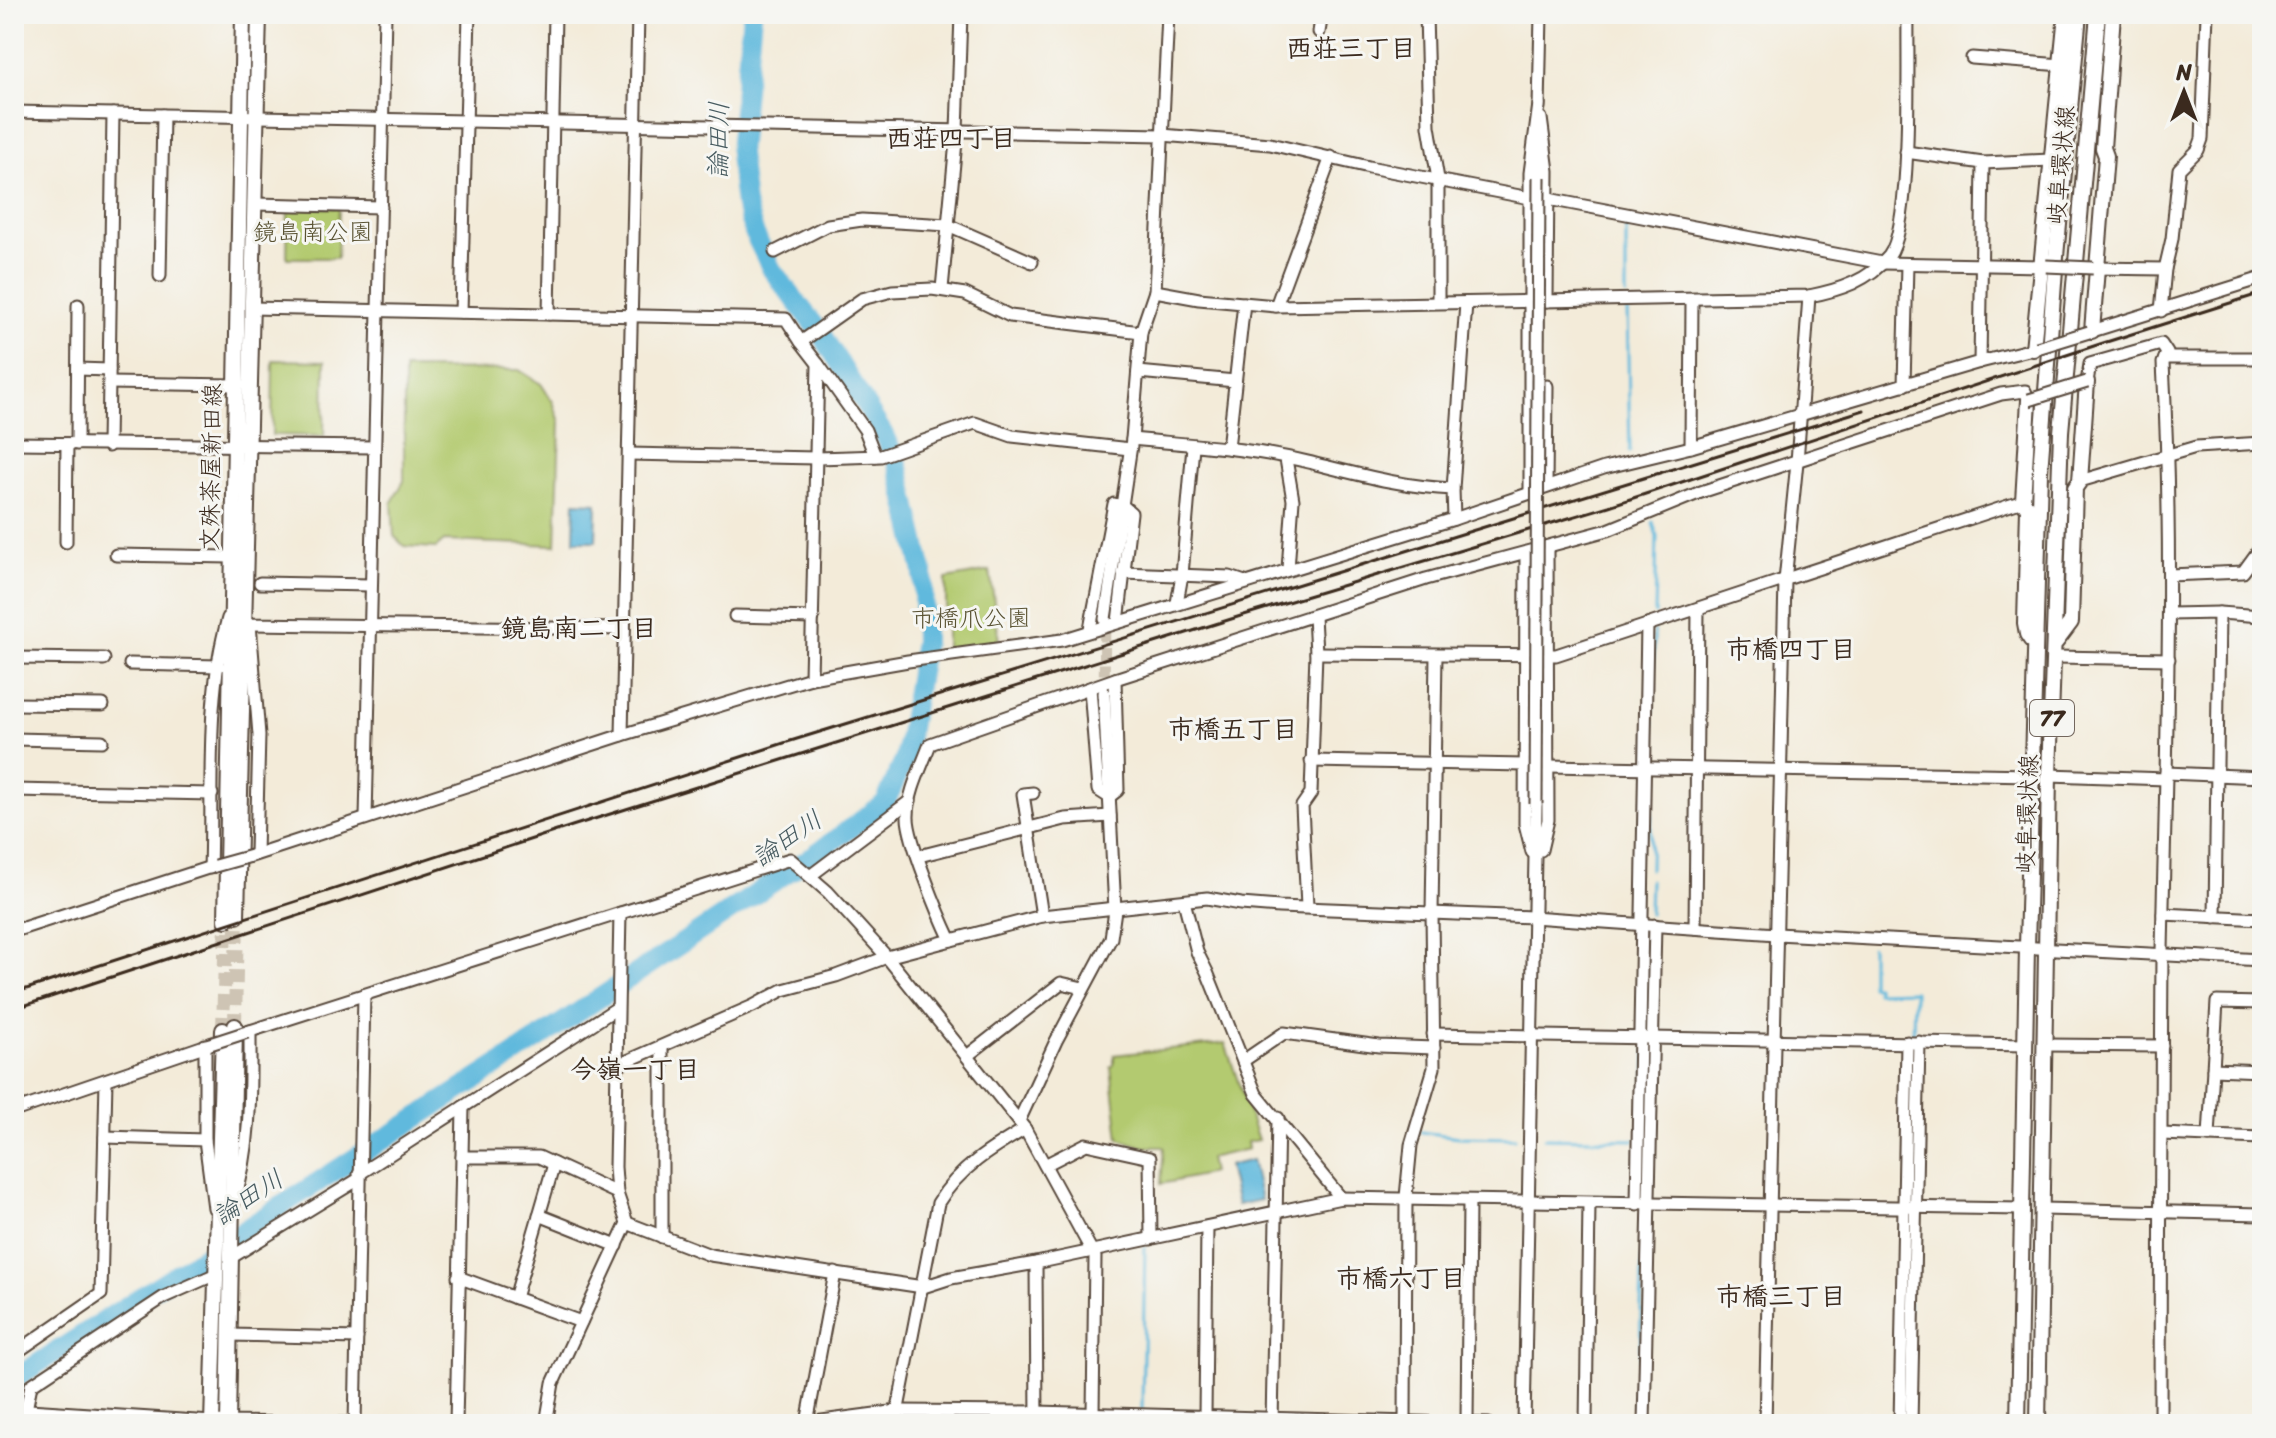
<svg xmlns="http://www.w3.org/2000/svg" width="2276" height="1438" font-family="Sriracha,'Klee One',sans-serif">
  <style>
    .green { fill: #b3ca6f; stroke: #777a46; stroke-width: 2 }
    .water { fill: #60b9dd; stroke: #4e727e; stroke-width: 2 }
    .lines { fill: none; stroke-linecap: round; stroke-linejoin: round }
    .stream { stroke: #60b9dd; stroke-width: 3 }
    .river { stroke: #60b9dd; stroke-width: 20 }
    .minor-tunnel { stroke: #cec4b4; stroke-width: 11; stroke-dasharray: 11 5.5; stroke-linecap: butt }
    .major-tunnel { stroke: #cec4b4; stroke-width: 14; stroke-dasharray: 14 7; stroke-linecap: butt }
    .minor-casing { stroke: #57473a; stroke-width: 15 }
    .major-casing { stroke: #57473a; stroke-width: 18 }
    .minor { stroke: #fff; stroke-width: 11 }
    .major { stroke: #fff; stroke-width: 14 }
    .rail { stroke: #3b2a1e; stroke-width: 3 }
    .minor-bridge-casing { stroke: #57473a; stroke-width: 15; stroke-linecap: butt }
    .minor-bridge { stroke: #fff; stroke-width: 11 }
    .labels { text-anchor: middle; stroke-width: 6; stroke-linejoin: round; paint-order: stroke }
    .shield { fill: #f6f6f2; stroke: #73675e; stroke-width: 2 }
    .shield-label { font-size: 22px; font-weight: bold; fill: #3b2a1e }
    .street-label { font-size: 24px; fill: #3b2a1e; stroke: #f6f6f2 }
    .park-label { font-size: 24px; fill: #595232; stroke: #f6f6f2 }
    .neighbourhood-label { font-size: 26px; font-weight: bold; fill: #3b2a1e; stroke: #f6f6f2 }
    .water-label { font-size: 26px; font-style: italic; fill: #485c61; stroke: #f6f6f2 }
  </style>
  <rect width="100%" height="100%" fill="#f6f6f2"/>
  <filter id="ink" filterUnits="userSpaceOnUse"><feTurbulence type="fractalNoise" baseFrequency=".0125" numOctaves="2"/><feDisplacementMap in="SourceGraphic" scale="16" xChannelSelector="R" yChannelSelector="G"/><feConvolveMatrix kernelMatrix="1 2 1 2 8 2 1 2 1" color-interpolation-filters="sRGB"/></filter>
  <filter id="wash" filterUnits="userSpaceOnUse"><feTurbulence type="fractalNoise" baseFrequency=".006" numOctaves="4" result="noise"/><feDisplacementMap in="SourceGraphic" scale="32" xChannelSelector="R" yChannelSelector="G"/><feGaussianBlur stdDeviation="1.8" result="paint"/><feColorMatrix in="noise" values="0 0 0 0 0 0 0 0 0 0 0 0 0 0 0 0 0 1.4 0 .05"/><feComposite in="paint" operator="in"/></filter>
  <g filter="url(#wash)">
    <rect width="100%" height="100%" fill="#f3ebd9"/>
    <g class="green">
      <path d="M288,207L339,208L337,258H287Z"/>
      <path d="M273,360L325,361L324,436L272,435Z"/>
      <path d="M404,369L519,370L541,384L553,402L560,422L556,545L444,541L436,548L404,546L394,536L392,502L404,481Z"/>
      <path d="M990,571L999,641L946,648V579Z"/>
      <path d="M1225,1043L1258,1140L1247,1142L1248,1149L1209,1158L1212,1173L1161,1184L1164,1147H1144L1119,1139L1111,1067L1114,1065V1055Z"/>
    </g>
    <g class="water">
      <path d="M575,502L597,503L596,541H574Z"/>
      <path d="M1252,1160L1261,1200L1237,1205L1228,1166Z"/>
    </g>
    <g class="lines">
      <g class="stream">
        <path d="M1626,222V295"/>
        <path d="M1627,305L1630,452"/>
        <path d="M1653,522L1657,537L1655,614"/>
        <path d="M1653,712L1654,631"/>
        <path d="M1652,760L1653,721"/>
        <path d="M1650,869L1652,779"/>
        <path d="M1649,914L1650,880"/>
        <path d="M1871,947V986H1876V992L1914,991L1913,1039"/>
        <path d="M1646,1029L1648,936"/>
        <path d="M1421,1132L1459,1137L1515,1138"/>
        <path d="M1544,1138L1634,1140"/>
        <path d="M1643,1196L1646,1048"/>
        <path d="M1910,1203L1913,1054"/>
        <path d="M1907,1347L1910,1219"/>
        <path d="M1142,1409L1145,1248"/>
        <path d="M1639,1414L1643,1213"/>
        <path d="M1141,1424V1423"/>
      </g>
      <path class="river" d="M14,1379L511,1057L811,857L885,803L905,759L919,673L924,641L923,572L898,464L883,433L820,332L772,270L755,235L745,205L739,153L752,14"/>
    </g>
  </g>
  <g filter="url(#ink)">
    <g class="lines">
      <path class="minor-tunnel" d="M1104,691L1105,620"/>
      <g class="major-tunnel">
        <path d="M235,1026L237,916"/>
        <path d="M223,1030L226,920"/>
      </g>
      <g class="minor-casing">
        <g id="minor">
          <path d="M1426,14L1429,126L1438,179V302"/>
          <path d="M1319,32L1322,14"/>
          <path d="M1972,58L2062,65"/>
          <path d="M1539,108L1541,14"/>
          <path d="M14,112L1162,135L1270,144L1369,167L1530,198"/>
          <path d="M1541,118L1548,171L1547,301"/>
          <path d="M1539,145V177"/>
          <path d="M1906,152L1983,163L2051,160"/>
          <path d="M1548,199L1882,263L2046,266"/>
          <path d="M255,204L381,207"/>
          <path d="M775,252L828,225L862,220L948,225L1032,262"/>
          <path d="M2093,268L2165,269"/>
          <path d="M160,276L163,115"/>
          <path d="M942,289L957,131L961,14"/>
          <path d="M1155,291L1199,299L1276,306L1809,296C1840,290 1868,281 1889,256C1913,224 1907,61 1908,14"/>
          <path d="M1276,306L1331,157"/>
          <path d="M251,308L786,319L801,342L862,299L892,291L932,289L965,294L1010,316L1141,332"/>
          <path d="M2161,311L2165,269L2172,239L2179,169L2198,150L2202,139L2207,14"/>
          <path d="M461,312L469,14"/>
          <path d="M549,314L555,14"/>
          <path d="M2089,332L2262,278"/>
          <path d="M801,342L818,364L811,678"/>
          <path d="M2165,358H2262"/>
          <path d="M1980,362L2037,348"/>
          <path d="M818,364L865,430L875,456"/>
          <path d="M78,369L109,370"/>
          <path d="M1138,372L1235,381"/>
          <path d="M2087,382L2090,364L2161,344L2167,353L2163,363C2174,559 2166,755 2162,951C2160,1109 2161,1266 2160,1424"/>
          <path d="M109,383L234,385"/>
          <path d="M1904,385L1907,264"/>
          <path d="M1132,439C1191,445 1251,448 1308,462C1357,474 1403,487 1453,489L1454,519"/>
          <path d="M14,443L374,447"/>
          <path d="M77,444L78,305"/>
          <path d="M108,446L113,114"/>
          <path d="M1691,447L1692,299"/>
          <path d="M1228,448L1244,303"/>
          <path d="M629,454L817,458L881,456L975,423L1012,436L1130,449"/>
          <path d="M1286,459L1293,500L1288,569"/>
          <path d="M2080,481L2196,447L2262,443"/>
          <path d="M1546,487L1547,386"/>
          <path d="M1453,489L1466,303"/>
          <path d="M1530,492V173L1539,104"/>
          <path d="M66,542L67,444"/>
          <path d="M1526,554L1525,824L1532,852"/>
          <path d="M116,555L231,557"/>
          <path d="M1123,573L1230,577L1245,582"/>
          <path d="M2169,575L2243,572L2262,546"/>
          <path d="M260,583L371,585"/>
          <path d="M1177,603L1182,575L1193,446"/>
          <path d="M2169,614L2219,613L2262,616"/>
          <path d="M735,616L813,618"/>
          <path d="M1105,619L1132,439L1141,332L1155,291L1168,14"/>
          <path d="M246,621L250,624L624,629"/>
          <path d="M250,624L259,735L256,854"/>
          <path d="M1090,629L1114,504L1123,506L1131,513L1118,622"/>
          <path d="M1316,653L1556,655L2023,501"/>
          <path d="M2055,657L2169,659"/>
          <path d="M14,658L104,659"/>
          <path d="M130,664L219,666"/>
          <path d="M1090,688L1098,790L1109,797"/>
          <path d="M14,704L103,705"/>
          <path d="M622,735L638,14"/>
          <path d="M14,739L102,741"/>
          <path d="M1311,761L1525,765"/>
          <path d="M1548,766L2031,775"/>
          <path d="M2166,773L2262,777"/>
          <path d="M2049,775L2166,779"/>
          <path d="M14,790L212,794"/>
          <path d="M1033,793L1023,794L1042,916"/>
          <path d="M1109,797L1118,790L1115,679"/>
          <path d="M366,818L385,14"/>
          <path d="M1541,850L1548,820L1547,549"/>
          <path d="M251,856L622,735L811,678L908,661L1062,640L1454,519L1604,468L1691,447L1980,362L1983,163"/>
          <path d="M919,856L1065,819L1110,816"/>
          <path d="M210,868C213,786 205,697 228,618"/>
          <path d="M810,876L910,801"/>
          <path d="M1184,901L1197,952L1207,972L1256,1094L1341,1198"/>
          <path d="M1307,906L1302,806L1311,793L1316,653L1314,616"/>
          <path d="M2163,914L2262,919"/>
          <path d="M2215,917L2219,613"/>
          <path d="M1695,928L1698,609"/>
          <path d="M14,931L214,866"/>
          <path d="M951,940C940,917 907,838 908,816C908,792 922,766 930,744L1115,679L1426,579L1608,530L1701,492L2001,394L2025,391L2029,400"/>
          <path d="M2262,1003L2217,1002L2209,1136L2262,1138"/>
          <path d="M247,1032L790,859L828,892L887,957L1025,1129C991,1149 959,1168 938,1203L895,1424"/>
          <path d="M1433,1034L2025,1045"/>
          <path d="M205,1045V1140L214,1208"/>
          <path d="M2045,1045L2162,1046"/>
          <path d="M967,1056L1061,983L1083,988"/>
          <path d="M1243,1061L1284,1033L1379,1046L1434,1048"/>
          <path d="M618,1065L753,1006L783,990L836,976L887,957L1042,916L1207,898L1241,904L1279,907L1532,917L1777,934L2262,960"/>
          <path d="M2213,1069L2262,1071"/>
          <path d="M463,1107L462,1157H539L554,1164"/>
          <path d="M14,1111L210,1044"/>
          <path d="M1019,1121L1056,1041L1111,938L1115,910L1104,693"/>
          <path d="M1025,1129L1095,1257L1093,1413"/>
          <path d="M2162,1134L2209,1136"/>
          <path d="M105,1137L205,1140"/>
          <path d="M1045,1165L1086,1144L1150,1158L1151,1239"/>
          <path d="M359,1174L617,1008"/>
          <path d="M235,1199C252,1144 250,1088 250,1031"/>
          <path d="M1637,1204L1647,625"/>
          <path d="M2042,1209L2262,1214"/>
          <path d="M539,1215L617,1246"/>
          <path d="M627,1223L710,1255L923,1287L951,1278L1036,1263L1341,1198L2022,1209"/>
          <path d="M662,1237V1048"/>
          <path d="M232,1257L359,1179"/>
          <path d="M1036,1263L1037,1424"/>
          <path d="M458,1277L581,1322"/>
          <path d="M515,1298L554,1164L617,1193"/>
          <path d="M230,1335L357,1338"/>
          <path d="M14,1354L101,1294L106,1080"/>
          <path d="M14,1409L212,1422L404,1424"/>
          <path d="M26,1410L31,1385L164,1297L216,1274"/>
          <path d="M1205,1417L1207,1227"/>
          <path d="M807,1423L835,1273"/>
          <path d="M1272,1423L1278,1118"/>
          <path d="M1405,1423L1406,1197L1411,1145L1434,1068L1432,913L1436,655"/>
          <path d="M1467,1423L1469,1201"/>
          <path d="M355,1424L364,995"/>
          <path d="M456,1424L462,1157"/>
          <path d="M546,1424L553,1383L627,1223L617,1193L615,1167L620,913"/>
          <path d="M799,1424L898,1411L1037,1412L1489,1424"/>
          <path d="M1524,1424L1536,804"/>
          <path d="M1586,1424L1589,1204"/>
          <path d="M1644,1424L1655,925"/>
          <path d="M1765,1424L1785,581L1797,462L1809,296"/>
          <path d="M1900,1424L1907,1042"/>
          <path d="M1911,1424L1919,1042"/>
        </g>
      </g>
      <g class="major-casing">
        <g id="major">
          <path d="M2092,331L2106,156L2103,148L2113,14"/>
          <path d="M2033,349L2066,14"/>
          <path d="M2029,400L2023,501L2028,508L2025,623L2027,634L2031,640"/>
          <path d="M2056,642L2071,622L2075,488L2080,481L2087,382"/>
          <path d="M237,916L259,14"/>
          <path d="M226,920L243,14"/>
          <path d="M212,1424L223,1030"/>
          <path d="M228,1424L235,1026"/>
          <path d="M2018,1424L2027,947L2040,472L2056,256L2079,14"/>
          <path d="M2038,1424L2049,775L2061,432L2098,14"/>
        </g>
      </g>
      <use href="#minor" class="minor"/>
      <use href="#major" class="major"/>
      <g class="rail">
        <path d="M14,993L784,743L1864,410"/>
        <path d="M14,1009L572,826L1244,615L1609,506L2100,344L2262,293"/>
      </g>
      <g class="minor-bridge-casing">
        <g id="minor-bridge">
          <path d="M2046,266L2093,268"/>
          <path d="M2037,348L2089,332"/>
          <path d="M2029,400L2087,382"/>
          <path d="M1536,804L1539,177"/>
          <path d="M215,866L251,856"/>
          <path d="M210,1044L247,1032"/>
        </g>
      </g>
      <use href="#minor-bridge" class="minor-bridge"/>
    </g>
  </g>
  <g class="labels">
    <rect class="shield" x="2030" y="700" width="44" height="36" rx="6"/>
    <g class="shield-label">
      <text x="2052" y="726">77</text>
    </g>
    <g class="street-label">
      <text transform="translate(2061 165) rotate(-85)" y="8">岐阜環状線</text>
      <text transform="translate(211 467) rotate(-89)" y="8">文殊茶屋新田線</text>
      <text transform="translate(2027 814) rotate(-88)" y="8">岐阜環状線</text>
    </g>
    <g class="park-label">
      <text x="313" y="240">鏡島南公園</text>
      <text x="971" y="626">市橋爪公園</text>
    </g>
    <g class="neighbourhood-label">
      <text x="1351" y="57">西荘三丁目</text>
      <text x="951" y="147">西荘四丁目</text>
      <text x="579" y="637">鏡島南二丁目</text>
      <text x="1791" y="658">市橋四丁目</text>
      <text x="1233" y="738">市橋五丁目</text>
      <text x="635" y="1078">今嶺一丁目</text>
      <text x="1401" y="1287">市橋六丁目</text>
      <text x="1781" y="1305">市橋三丁目</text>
    </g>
    <g class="water-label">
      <text transform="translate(718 140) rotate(-89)" y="9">論田川</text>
      <text transform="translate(787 838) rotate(-34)" y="9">論田川</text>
      <text transform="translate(248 1197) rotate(-33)" y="9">論田川</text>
    </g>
  </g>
  <rect width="2276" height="1438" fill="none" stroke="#f6f6f2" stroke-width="48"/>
  <g transform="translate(2184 92)" stroke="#f6f6f2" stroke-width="6" paint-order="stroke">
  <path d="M0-6L14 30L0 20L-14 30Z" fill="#3b2a1e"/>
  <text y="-12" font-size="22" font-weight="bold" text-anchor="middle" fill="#3b2a1e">N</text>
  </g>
</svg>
